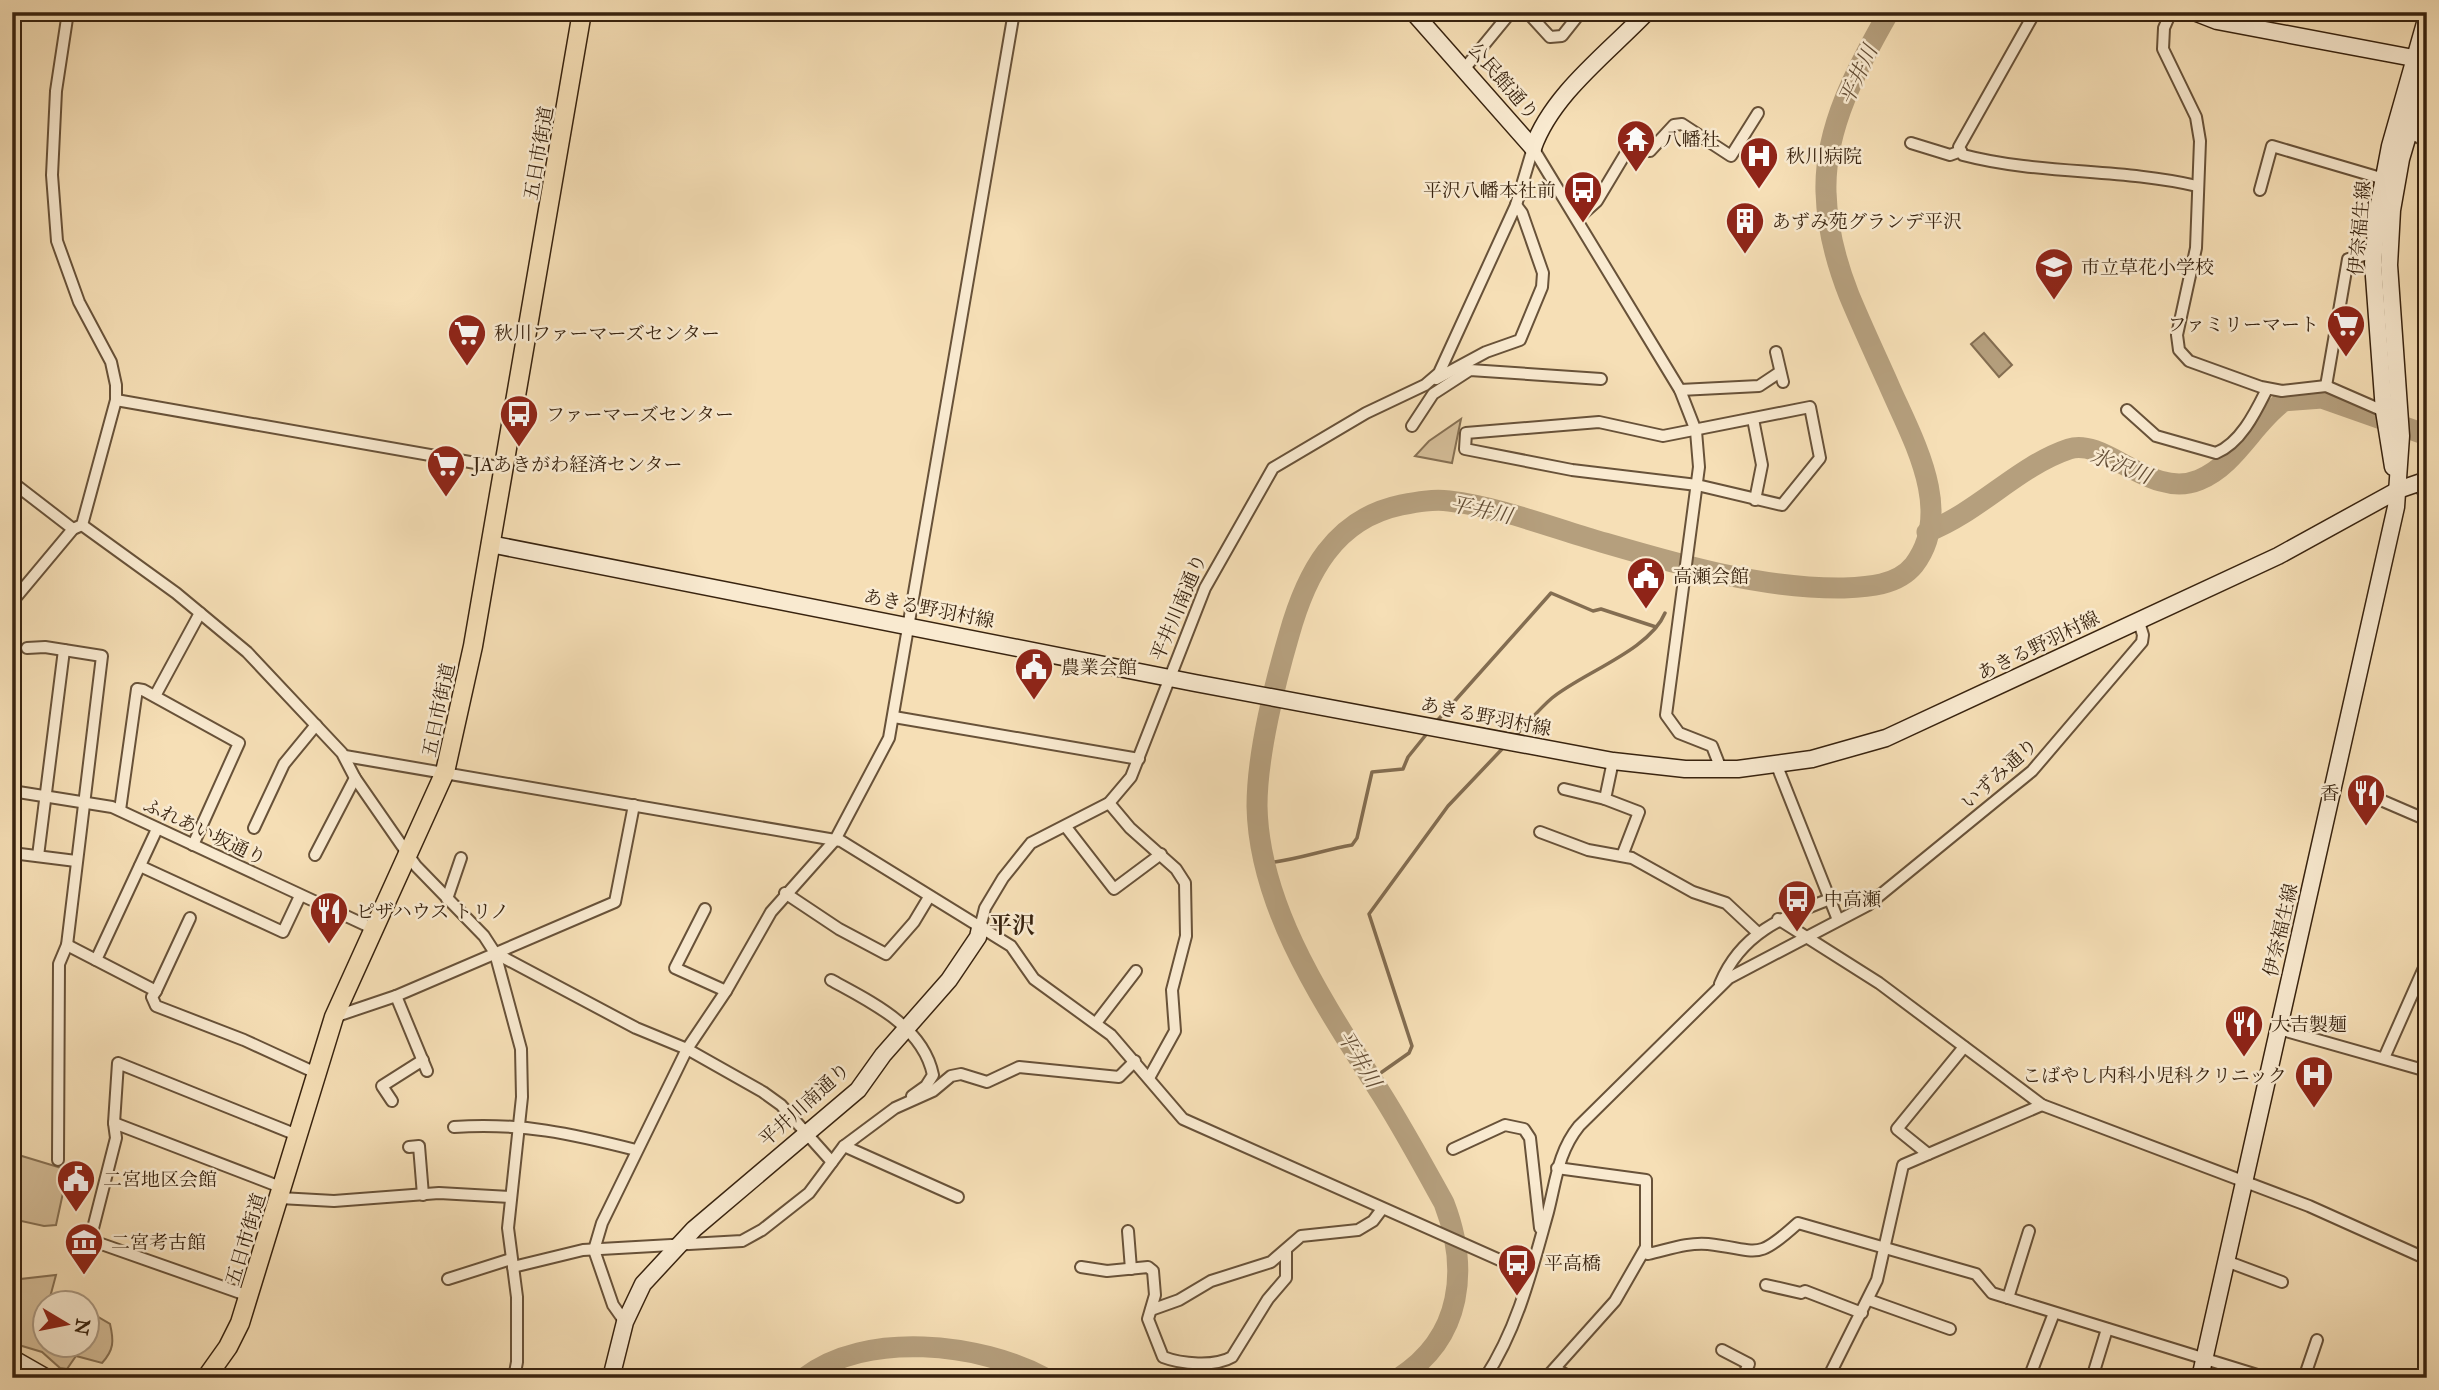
<svg xmlns="http://www.w3.org/2000/svg" width="2439" height="1390" font-family="'IM FELL Great Primer','Noto Serif JP',serif">
  <style>
    .green { fill: #d6bf9a; stroke: #877154; stroke-width: 2 }
    .water { fill: #b59f7d; stroke: #836d51; stroke-width: 2 }
    .lines { fill: none; stroke-linecap: round; stroke-linejoin: round }
    .stream { stroke: #836d51; stroke-width: 3.5 }
    .river { stroke: #b59f7d; stroke-width: 21 }
    .street-casing { stroke: #685239; stroke-width: 14 }
    .secondary-casing { stroke: #38230f; stroke-width: 19 }
    .primary-casing { stroke: #38230f; stroke-width: 21 }
    .street { stroke: #f9ead0; stroke-width: 10 }
    .secondary { stroke: #f9ead0; stroke-width: 16 }
    .primary { stroke: #f6dfb6; stroke-width: 18 }
    .labels { text-anchor: middle; stroke-width: 5; stroke-linejoin: round; paint-order: stroke }
    .street-label { font-size: 19px; fill: #38230f; stroke: #f9ead0 }
    .poi-label { font-size: 19px; fill: #38230f; stroke: #f9ead0; text-anchor: start }
    .water-label { font-size: 21px; font-style: italic; fill: #644e36; stroke: #f9ead0 }
    .quarter-label { font-size: 23px; font-weight: bold; fill: #38230f; stroke: #f9ead0 }
  </style>
  <rect width="100%" height="100%" fill="#f6dfb6"/>
  <filter id="stains"><feTurbulence type="fractalNoise" baseFrequency=".00286" numOctaves="4"/><feColorMatrix values="0 0 0 0 .2 0 0 0 0 .09 0 0 0 0 .02 0 0 0 .5 -.17"/></filter>
  <radialGradient id="worn" r=".72"><stop offset=".6" stop-color="#630" stop-opacity="0"/><stop offset="1" stop-color="#630" stop-opacity=".3"/></radialGradient>
  <g class="green">
    <path d="M1461,419L1452,463L1415,456L1429,441Z"/>
    <path d="M12,1153L68,1170L56,1225L44,1226L12,1219Z"/>
    <path d="M56,1275L49,1301L54,1302H46V1344H88V1311L110,1324C114,1341 114,1350 102,1363L76,1356L67,1369L60,1368L42,1352L12,1343V1280Z"/>
  </g>
  <path class="water" d="M1984,333L2012,365L1999,377L1971,344Z"/>
  <g class="lines">
    <g class="stream">
      <path d="M1436,722L1551,593L1593,611L1601,609L1656,627"/>
      <path d="M1514,737C1527,724 1539,709 1552,698C1582,673 1650,650 1665,613"/>
      <path d="M1267,863C1297,860 1323,850 1352,845L1357,838L1372,772L1403,769L1408,757L1429,731"/>
      <path d="M1372,1079L1409,1053L1412,1046L1369,914L1448,806L1504,747"/>
    </g>
    <g class="river">
      <path d="M1927,532C1979,512 2018,466 2069,449C2105,437 2151,500 2199,480C2236,465 2253,423 2284,401L2322,398L2427,435"/>
      <path d="M804,1378C866,1330 980,1343 1045,1378"/>
      <path d="M1399,1378C1463,1337 1469,1268 1444,1203C1424,1167 1404,1130 1382,1095C1328,1009 1259,911 1257,806C1257,756 1275,683 1289,635C1306,574 1334,519 1401,505C1417,502 1433,499 1449,501C1499,507 1550,527 1598,541C1677,564 1760,589 1843,588C1867,587 1897,586 1914,565C1956,510 1910,435 1888,383C1875,354 1861,324 1849,295C1836,262 1827,228 1826,192C1824,128 1858,66 1889,12"/>
    </g>
    <g class="street-casing">
      <g id="street">
        <path d="M1527,12L1550,37L1562,36L1581,12"/>
        <path d="M2171,12L2164,28L2163,49L2196,117L2200,141L2196,248L2177,335L2179,350L2189,361L2261,387L2282,391L2326,386L2388,413"/>
        <path d="M2254,28L2259,12"/>
        <path d="M1465,68L1511,12"/>
        <path d="M2409,133L2427,141"/>
        <path d="M1911,143L1950,155L1961,151L1963,155C2039,175 2120,168 2197,186"/>
        <path d="M1533,148L1680,390L1696,431L1699,467L1666,715L1679,733L1712,746L1721,769"/>
        <path d="M1961,151L1959,147L2035,12"/>
        <path d="M2260,190L2272,146L2384,179"/>
        <path d="M1577,219L1597,201L1627,151H1650L1674,125L1682,124L1731,156L1758,113"/>
        <path d="M1776,352L1783,382"/>
        <path d="M1436,379L1486,352L1520,340L1542,287L1543,273L1522,213L1516,205"/>
        <path d="M2326,386L2348,259L2374,253"/>
        <path d="M1680,390L1759,386L1780,372"/>
        <path d="M116,400L504,468"/>
        <path d="M1810,407L1820,458L1782,505L1697,485L1572,470L1465,449L1466,433L1599,422L1663,436Z"/>
        <path d="M2127,410L2156,436L2216,453C2241,443 2256,411 2267,389"/>
        <path d="M1753,419L1762,465L1755,500"/>
        <path d="M1412,426L1433,394L1470,370L1601,379"/>
        <path d="M12,482L73,529"/>
        <path d="M2419,484L2427,499"/>
        <path d="M82,525L176,593L247,652L342,753L355,778L416,866L484,936L495,953L521,1049L522,1097L508,1228L517,1297V1362L514,1378"/>
        <path d="M12,602L73,529L82,525L116,400V385L111,362L79,302L57,241L52,175L56,91L68,12"/>
        <path d="M27,648L45,647L102,656L67,945L59,964L58,1160"/>
        <path d="M155,696L200,613"/>
        <path d="M894,717L1139,759"/>
        <path d="M345,756L841,841L1011,946L1034,979L1111,1035L1183,1119L1529,1273"/>
        <path d="M1613,761L1605,799L1639,812L1622,856"/>
        <path d="M1777,766L1838,920"/>
        <path d="M1564,789L1605,799"/>
        <path d="M12,791L112,807L374,929"/>
        <path d="M2369,795L2427,820"/>
        <path d="M1109,803L1130,828L1176,869L1185,883L1186,936L1172,990L1175,1031L1149,1078"/>
        <path d="M120,810L137,689L143,690L239,743L193,845"/>
        <path d="M1066,827L1114,889L1161,854"/>
        <path d="M254,828L284,764L316,725"/>
        <path d="M1540,832L1588,850L1632,858L1693,892L1726,903L1758,933"/>
        <path d="M12,853L76,861"/>
        <path d="M315,855L355,778"/>
        <path d="M38,856L64,650"/>
        <path d="M140,866L283,932L300,896"/>
        <path d="M785,893L839,929L886,954L914,922L929,897"/>
        <path d="M447,899L461,858"/>
        <path d="M705,909L675,968L726,991"/>
        <path d="M1778,919L1879,983L2042,1105L2309,1206L2427,1259"/>
        <path d="M980,928L985,908L1003,878L1031,843L1109,803L1131,777L1205,588L1273,468L1366,413L1425,385L1439,373L1516,205L1533,148"/>
        <path d="M67,945L156,991L152,997L156,1006L244,1040L316,1073"/>
        <path d="M495,953L636,1028L687,1049L763,1092L781,1105L832,1162"/>
        <path d="M96,960L157,829"/>
        <path d="M831,980C871,1002 923,1026 933,1075L926,1086L912,1096"/>
        <path d="M1720,984C1741,933 1783,917 1830,899"/>
        <path d="M156,991L190,918"/>
        <path d="M396,996L427,1071"/>
        <path d="M334,1017L396,996L615,902L634,805"/>
        <path d="M1096,1023L1136,971"/>
        <path d="M2279,1029L2427,1071"/>
        <path d="M2384,1058L2427,961"/>
        <path d="M392,1101L382,1086L423,1060"/>
        <path d="M114,1123L283,1188"/>
        <path d="M454,1127C520,1122 573,1134 636,1150"/>
        <path d="M844,1146L958,1197"/>
        <path d="M409,1147L419,1146L423,1195"/>
        <path d="M1453,1149L1505,1125L1524,1129L1530,1138L1540,1228"/>
        <path d="M1928,1154L1897,1129L1964,1047"/>
        <path d="M1557,1168L1646,1180V1247"/>
        <path d="M280,1198L334,1201L439,1193L511,1197"/>
        <path d="M1128,1231L1131,1269"/>
        <path d="M2226,1261L2282,1282"/>
        <path d="M513,1267L583,1250L742,1241L762,1230L809,1193L844,1146L895,1108L933,1091L951,1076L961,1074L987,1082L1019,1067L1119,1077L1135,1061"/>
        <path d="M1081,1267L1107,1271L1148,1267L1153,1271L1155,1295L1148,1319L1163,1357C1181,1364 1215,1367 1232,1357L1268,1299L1286,1278V1250"/>
        <path d="M448,1279L511,1259"/>
        <path d="M1766,1285L1801,1293L1805,1291L1862,1313"/>
        <path d="M249,1296L90,1240L116,1138L114,1123L118,1063L297,1135"/>
        <path d="M2008,1298L2029,1231"/>
        <path d="M1869,1300L1950,1329"/>
        <path d="M1151,1310L1179,1300L1211,1281L1271,1262L1301,1236L1358,1230L1373,1221L1382,1209"/>
        <path d="M625,1322L613,1305L594,1250L602,1223L687,1049L726,991L771,912L835,840L889,738L1014,12"/>
        <path d="M1722,1350L1749,1364L1742,1378"/>
        <path d="M1555,1369L1572,1378"/>
        <path d="M1485,1378C1518,1328 1532,1269 1548,1212C1556,1181 1558,1152 1579,1126L1729,978L1868,905L2032,771L2142,642L2143,635L2138,619"/>
        <path d="M1546,1378L1615,1301L1646,1247L1648,1254C1667,1250 1688,1242 1708,1244C1760,1250 1755,1262 1798,1223L1976,1274L1992,1293L2267,1378"/>
        <path d="M1828,1378L1877,1280L1903,1165L2042,1105"/>
        <path d="M2029,1378L2054,1313"/>
        <path d="M2092,1378L2107,1329"/>
        <path d="M2304,1378L2317,1340"/>
      </g>
    </g>
    <g class="secondary-casing">
      <g id="secondary">
        <path d="M1413,12L1533,148"/>
        <path d="M2194,12L2217,21L2424,60"/>
        <path d="M1533,148C1552,94 1608,53 1647,12"/>
        <path d="M2393,467L2384,411L2373,263L2378,209L2390,146L2427,16"/>
        <path d="M490,544L1195,683L1613,761L1685,769H1738L1812,759L1886,738L2278,556L2398,490L2427,480"/>
        <path d="M12,1358L47,1378"/>
        <path d="M611,1378L625,1322L643,1284L694,1229L858,1090L883,1055L949,980L978,937L980,928"/>
        <path d="M2200,1378L2396,507L2401,436L2389,265L2392,210L2401,159L2427,70"/>
      </g>
    </g>
    <g class="primary-casing">
      <path id="primary" d="M206,1378L228,1347L240,1323L334,1017L445,772L473,646L582,12"/>
    </g>
    <use href="#street" class="street"/>
    <use href="#secondary" class="secondary"/>
    <use href="#primary" class="primary"/>
  </g>
  <defs>
    <g id="temple-pin" transform="scale(2.0125)"><path d="M0 17L-7.5 6A9.5 9.5 0 1 1 7.5 6Z" fill="#8f2418" stroke="#f9ead0"/><path d="M0-6L5-2H3V0L6.5 2.5H4V6H1.5V3h-3V6H-4V2.5H-6.5L-3 0V-2H-5Z" fill="#fff"/></g>
    <g id="hospital-pin" transform="scale(2.0125)"><path d="M0 17L-7.5 6A9.5 9.5 0 1 1 7.5 6Z" fill="#8f2418" stroke="#f9ead0"/><path d="M-5-5h3v3.5h4V-5h3V5h-3V1.5h-4V5h-3Z" fill="#fff"/></g>
    <g id="bus-pin" transform="scale(2.0125)"><path d="M0 17L-7.5 6A9.5 9.5 0 1 1 7.5 6Z" fill="#8f2418" stroke="#f9ead0"/><path d="M-5-6H5V4H4V6H2V4H-2V6H-4V4H-5ZM-3.5-4V0h7V-4ZM-3.5 1.2v1.5H-2V1.2ZM2 1.2v1.5H3.5V1.2Z" fill="#fff"/></g>
    <g id="building-pin" transform="scale(2.0125)"><path d="M0 17L-7.5 6A9.5 9.5 0 1 1 7.5 6Z" fill="#8f2418" stroke="#f9ead0"/><path d="M-4-6H4V6H1V3H-1V6H-4ZM-2.5-4.3h1.7v1.8h-1.7ZM.8-4.3h1.7v1.8H.8ZM-2.5-1h1.7V.8h-1.7ZM.8-1h1.7V.8H.8Z" fill="#fff"/></g>
    <g id="school-pin" transform="scale(2.0125)"><path d="M0 17L-7.5 6A9.5 9.5 0 1 1 7.5 6Z" fill="#8f2418" stroke="#f9ead0"/><path d="M0-5L7-2L0 1L-7-2ZM-4 1L0 2.5L4 1V4Q0 6-4 4Z" fill="#fff"/></g>
    <g id="supermarket-pin" transform="scale(2.0125)"><path d="M0 17L-7.5 6A9.5 9.5 0 1 1 7.5 6Z" fill="#8f2418" stroke="#f9ead0"/><path d="M-6-5.5h2.5l.6 2H6L4.5 2H-2.5L-4.4-4H-6ZM-1.5 3.2a1.3 1.3 0 1 0 .1 0ZM3 3.2a1.3 1.3 0 1 0 .1 0Z" fill="#fff"/></g>
    <g id="civic-pin" transform="scale(2.0125)"><path d="M0 17L-7.5 6A9.5 9.5 0 1 1 7.5 6Z" fill="#8f2418" stroke="#f9ead0"/><path d="M-.6-6.5H3V-4.5H.6V-3L4-1V1h2V6H-6V1h2V-1L-.6-3ZM-1.2 2.5V6h2.4V2.5Z" fill="#fff"/></g>
    <g id="restaurant-pin" transform="scale(2.0125)"><path d="M0 17L-7.5 6A9.5 9.5 0 1 1 7.5 6Z" fill="#8f2418" stroke="#f9ead0"/><path d="M-5-6h1v4h1v-4h1v4h1v-4h1v5L-1.5 .5V6h-2V.5L-5-1ZM5-6V6H3V1.5H1.5Q1.5-4 5-6Z" fill="#fff"/></g>
    <g id="museum-pin" transform="scale(2.0125)"><path d="M0 17L-7.5 6A9.5 9.5 0 1 1 7.5 6Z" fill="#8f2418" stroke="#f9ead0"/><path d="M0-6L6-3V-2H-6V-3ZM-5-1h2V3h-2ZM-1-1h2V3h-2ZM3-1h2V3H3ZM-6 4H6V6H-6Z" fill="#fff"/></g>
  </defs>
  <g fill-rule="evenodd">
    <use href="#temple-pin" x="1636" y="139"/>
    <use href="#hospital-pin" x="1759" y="156"/>
    <use href="#bus-pin" x="1583" y="190"/>
    <use href="#building-pin" x="1745" y="221"/>
    <use href="#school-pin" x="2054" y="267"/>
    <use href="#supermarket-pin" x="2346" y="324"/>
    <use href="#supermarket-pin" x="467" y="333"/>
    <use href="#bus-pin" x="519" y="414"/>
    <use href="#supermarket-pin" x="446" y="464"/>
    <use href="#civic-pin" x="1646" y="576"/>
    <use href="#civic-pin" x="1034" y="667"/>
    <use href="#restaurant-pin" x="2366" y="793"/>
    <use href="#bus-pin" x="1797" y="899"/>
    <use href="#restaurant-pin" x="329" y="911"/>
    <use href="#restaurant-pin" x="2244" y="1024"/>
    <use href="#hospital-pin" x="2314" y="1075"/>
    <use href="#civic-pin" x="76" y="1179"/>
    <use href="#museum-pin" x="84" y="1242"/>
    <use href="#bus-pin" x="1517" y="1263"/>
  </g>
  <g class="labels">
    <g class="street-label">
      <text transform="translate(1504 81) rotate(49)" y="7">公民館通り</text>
      <text transform="translate(538 153) rotate(-80)" y="7">五日市街道</text>
      <text transform="translate(2359 228) rotate(-85)" y="7">伊奈福生線</text>
      <text transform="translate(1178 607) rotate(-67)" y="7">平井川南通り</text>
      <text transform="translate(929 608) rotate(11)" y="7">あきる野羽村線</text>
      <text transform="translate(2038 645) rotate(-26)" y="7">あきる野羽村線</text>
      <text transform="translate(438 710) rotate(-78)" y="7">五日市街道</text>
      <text transform="translate(1486 716) rotate(11)" y="7">あきる野羽村線</text>
      <text transform="translate(1999 773) rotate(-42)" y="7">いずみ通り</text>
      <text transform="translate(205 831) rotate(25)" y="7">ふれあい坂通り</text>
      <text transform="translate(2280 930) rotate(-77)" y="7">伊奈福生線</text>
      <text transform="translate(804 1104) rotate(-42)" y="7">平井川南通り</text>
      <text transform="translate(245 1239) rotate(-73)" y="7">五日市街道</text>
    </g>
    <g class="poi-label">
      <text x="1663" y="146">八幡社</text>
      <text x="1786" y="163">秋川病院</text>
      <text x="1556" y="197" text-anchor="end">平沢八幡本社前</text>
      <text x="1772" y="228">あずみ苑グランデ平沢</text>
      <text x="2081" y="274">市立草花小学校</text>
      <text x="2319" y="331" text-anchor="end">ファミリーマート</text>
      <text x="494" y="340">秋川ファーマーズセンター</text>
      <text x="546" y="421">ファーマーズセンター</text>
      <text x="473" y="471">JAあきがわ経済センター</text>
      <text x="1673" y="583">高瀬会館</text>
      <text x="1061" y="674">農業会館</text>
      <text x="2339" y="800" text-anchor="end">香</text>
      <text x="1824" y="906">中高瀬</text>
      <text x="356" y="918">ピザハウス トリノ</text>
      <text x="2271" y="1031">大吉製麺</text>
      <text x="2287" y="1082" text-anchor="end">こばやし内科小児科クリニック</text>
      <text x="103" y="1186">二宮地区会館</text>
      <text x="111" y="1249">二宮考古館</text>
      <text x="1544" y="1270">平高橋</text>
    </g>
    <g class="water-label">
      <text transform="translate(1858 75) rotate(-65)" y="7">平井川</text>
      <text transform="translate(2121 466) rotate(21)" y="7">氷沢川</text>
      <text transform="translate(1481 510) rotate(12)" y="7">平井川</text>
      <text transform="translate(1359 1059) rotate(59)" y="7">平井川</text>
    </g>
    <g class="quarter-label">
      <text x="1012" y="933">平沢</text>
    </g>
  </g>
  <rect width="2439" height="1390" fill="none" stroke="#f6dfb6" stroke-width="42"/>
  <rect x="14" y="14" width="2411" height="1362" fill="none" stroke="#38230f" stroke-width="3.5"/>
  <rect x="21" y="21" width="2397" height="1348" fill="none" stroke="#38230f" stroke-width="2"/>
  <g transform="translate(66 1324) rotate(100)"><circle r="33" fill="#f9ead0" stroke="#ac9a83" stroke-width="2"/>
  <path d="M0-5L12 26L0 18L-12 26Z" fill="#8f2418"/>
  <text y="-10" font-size="19" font-weight="bold" text-anchor="middle" fill="#38230f">N</text>
  </g>
  <rect width="100%" height="100%" filter="url(#stains)"/>
  <rect width="100%" height="100%" fill="url(#worn)"/>
</svg>
